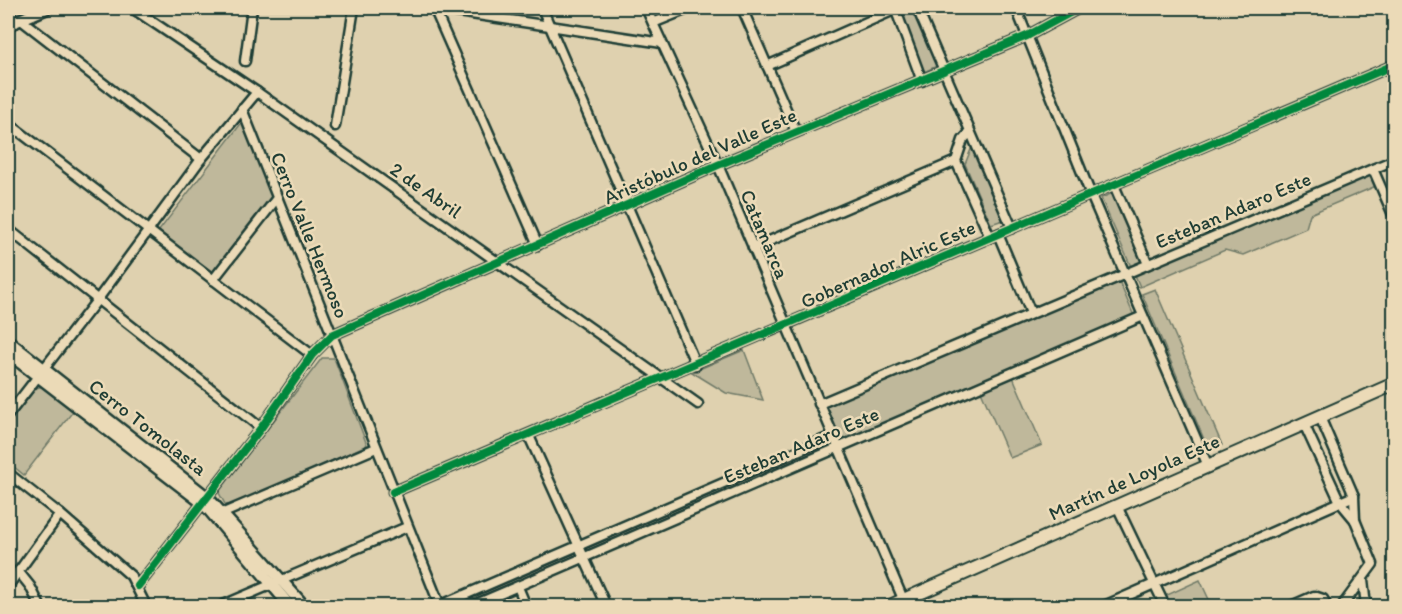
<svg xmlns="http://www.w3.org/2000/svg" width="1402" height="614" font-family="Itim,sans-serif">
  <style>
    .green { fill: #bfb89b; stroke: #6f7a68; stroke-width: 1.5 }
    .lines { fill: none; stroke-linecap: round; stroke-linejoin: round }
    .minor-casing { stroke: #1f3d34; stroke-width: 13 }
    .tertiary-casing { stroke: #1f3d34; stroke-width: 15 }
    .secondary-casing { stroke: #1f3d34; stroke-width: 16 }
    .minor { stroke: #ebdab7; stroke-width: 8 }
    .tertiary { stroke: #ebdab7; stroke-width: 10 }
    .secondary { stroke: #ebdab7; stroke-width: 12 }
    .cycleway-casing { stroke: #ebdab7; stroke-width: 11 }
    .cycleway { stroke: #00873e; stroke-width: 8 }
    .labels { text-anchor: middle; stroke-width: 5; stroke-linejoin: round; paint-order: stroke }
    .street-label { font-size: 20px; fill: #1f3d34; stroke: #ebdab7 }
  </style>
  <rect width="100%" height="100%" fill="#dfd1af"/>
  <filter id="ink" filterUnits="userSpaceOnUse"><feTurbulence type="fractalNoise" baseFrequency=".0167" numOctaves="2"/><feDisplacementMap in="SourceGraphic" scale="12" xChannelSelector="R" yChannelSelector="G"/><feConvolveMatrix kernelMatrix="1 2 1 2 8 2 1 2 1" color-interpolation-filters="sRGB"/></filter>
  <g filter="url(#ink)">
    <g class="green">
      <path d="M902,8H914L937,66L924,72L901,15Z"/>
      <path d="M243,121L273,196L214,273L158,232Z"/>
      <path d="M972,147L1003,220L991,224L965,164Z"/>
      <path d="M1371,174L1376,186L1310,214L1306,228L1243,255L1225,250L1140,287L1135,275Z"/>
      <path d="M1113,193L1144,264L1132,269L1101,198Z"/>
      <path d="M1119,281L1134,316L841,441L826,406Z"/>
      <path d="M1155,289L1222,445L1209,451L1142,294Z"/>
      <path d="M744,350L763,400L726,393L692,372Z"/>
      <path d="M322,358H334L367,445L232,506L225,504L219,493L221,489Z"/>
      <path d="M1013,377L1042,445L1010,458L981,391Z"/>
      <path d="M43,386L74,410L24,475L8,462V424L36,388Z"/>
      <path d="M828,441L830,446L591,551L588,546Z"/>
      <path d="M573,554L574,557L460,606L458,602Z"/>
      <path d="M1200,580L1212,606H1170L1165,596Z"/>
    </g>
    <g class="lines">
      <g class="minor-casing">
        <g id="minor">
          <path d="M132,8L257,92L698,404"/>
          <path d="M431,8L662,43"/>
          <path d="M434,8L538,245"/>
          <path d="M542,8L696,365"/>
          <path d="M646,8L718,165L906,606"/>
          <path d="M742,8L796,132"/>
          <path d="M895,8L922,81"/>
          <path d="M917,8L1012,228"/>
          <path d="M1016,8L1091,195L1208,466"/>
          <path d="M20,19L201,159"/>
          <path d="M653,23L690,8"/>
          <path d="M245,61L252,8"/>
          <path d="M767,66L894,10"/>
          <path d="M242,109L440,606"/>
          <path d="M8,123L312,355"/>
          <path d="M335,126L354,8"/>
          <path d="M970,132L963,140L956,161L990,237"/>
          <path d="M1373,169L1394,217"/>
          <path d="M1114,185L1148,264"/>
          <path d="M8,229L261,428"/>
          <path d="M998,234L1031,313"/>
          <path d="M753,248L956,161"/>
          <path d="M213,280L277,198"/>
          <path d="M819,404L1394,160"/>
          <path d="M8,415L98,299L201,159L257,92"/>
          <path d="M1320,417L1354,496L1355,520"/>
          <path d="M1304,424L1340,502L1355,520L1373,564L1342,606"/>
          <path d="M529,436L606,606"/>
          <path d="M8,473L60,514L131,576L146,606"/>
          <path d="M393,492L1394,65"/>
          <path d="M1117,506L1165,606"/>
          <path d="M219,515L376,448"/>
          <path d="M18,571L30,586L40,606"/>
          <path d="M1363,580L1366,606"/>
          <path d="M8,586L60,514"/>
          <path d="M138,586L261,428L312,355L332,335L718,165L1027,36L1079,8"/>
          <path d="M518,587L526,606"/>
          <path d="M221,606L407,527"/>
          <path d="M439,606L832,436"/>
          <path d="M472,606L1143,316"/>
          <path d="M1104,606L1354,496"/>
          <path d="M1291,606L1314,596L1323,599L1327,606"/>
        </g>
      </g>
      <g class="tertiary-casing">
        <g id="tertiary">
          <path d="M8,25L47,8"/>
          <path d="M8,341L208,498L304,606"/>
          <path d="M8,353L204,504L290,606"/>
        </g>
      </g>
      <g class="secondary-casing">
        <path id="secondary" d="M890,606L1394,384"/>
      </g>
      <use href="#minor" class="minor"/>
      <use href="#tertiary" class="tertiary"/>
      <use href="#secondary" class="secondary"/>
      <g class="cycleway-casing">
        <g id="cycleway">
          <path d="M393,492L1394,65"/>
          <path d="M138,586L261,428L312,355L332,335L718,165L1027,36L1079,8"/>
        </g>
      </g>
      <use href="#cycleway" class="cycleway"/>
    </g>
  </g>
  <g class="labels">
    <g class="street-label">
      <text transform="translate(700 156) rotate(-24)" y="7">Aristóbulo del Valle Este</text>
      <text transform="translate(426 190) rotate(35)" y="7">2 de Abril</text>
      <text transform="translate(1233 210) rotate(-23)" y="7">Esteban Adaro Este</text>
      <text transform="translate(765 234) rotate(67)" y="7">Catamarca</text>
      <text transform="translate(310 235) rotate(68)" y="7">Cerro Valle Hermoso</text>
      <text transform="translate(888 264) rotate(-24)" y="7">Gobernador Alric Este</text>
      <text transform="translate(148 427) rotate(38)" y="7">Cerro Tomolasta</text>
      <text transform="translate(801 445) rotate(-23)" y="7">Esteban Adaro Este</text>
      <text transform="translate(1134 477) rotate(-24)" y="7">Martín de Loyola Este</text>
    </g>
  </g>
  <rect width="1402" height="614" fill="none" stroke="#ebdab7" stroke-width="30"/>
  <rect x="15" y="15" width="1372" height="584" fill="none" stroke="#1f3d34" stroke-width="2" filter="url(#ink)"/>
</svg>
